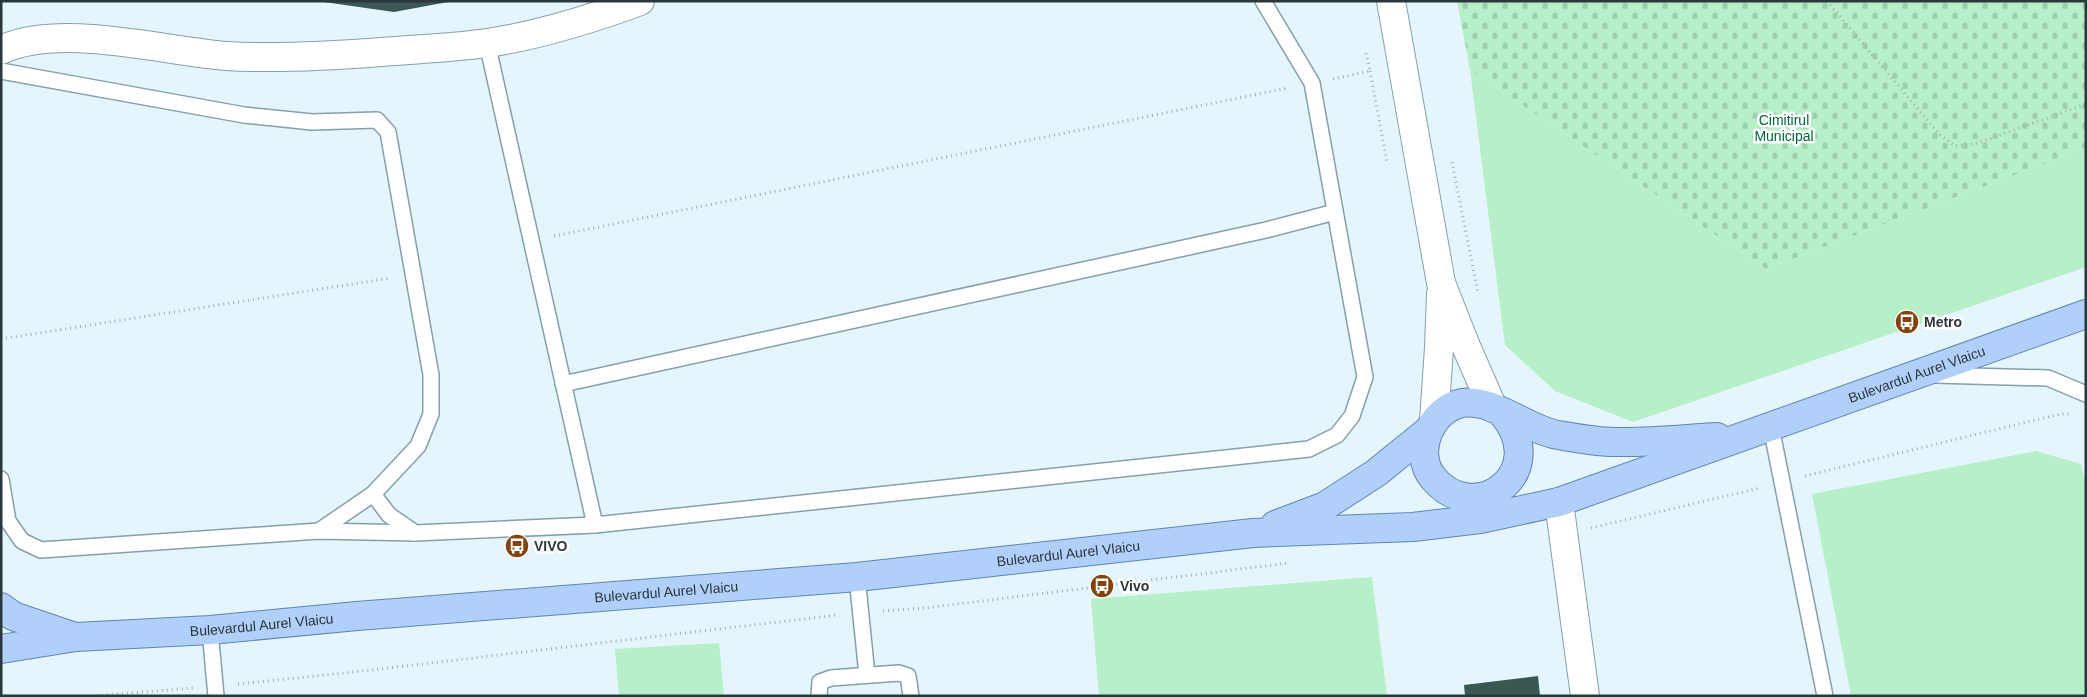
<svg xmlns="http://www.w3.org/2000/svg" width="2087" height="697" font-family="Arial,sans-serif">
  <style>
    .grass { fill: #b7efc9 }
    .cemetery { fill: url(#cemetery-stones) }
    .building { fill: #3b5754 }
    .lines { fill: none; stroke-linecap: round; stroke-linejoin: round }
    .lane-casing { stroke: #85a0aa; stroke-width: 18 }
    .street-casing { stroke: #85a0aa; stroke-width: 30 }
    .primary-casing { stroke: #6085b4; stroke-width: 30 }
    .path { stroke: #a1b0b5; stroke-width: 3; stroke-dasharray: 1 4; stroke-linecap: butt }
    .lane { stroke: #fff; stroke-width: 15 }
    .street { stroke: #fff; stroke-width: 28 }
    .primary { stroke: #b0cff9; stroke-width: 28 }
    .labels { text-anchor: middle; stroke-width: 5; stroke-linejoin: round; paint-order: stroke }
    .park-label { font-size: 14px; fill: #006537; stroke: #fff }
    .poi-label { font-size: 14px; font-weight: bold; fill: #2c373b; stroke: #fff; text-anchor: start }
    .street-label { font-size: 14px; fill: #2c373b; stroke: #fff }
  </style>
  <defs>
    <pattern id="cemetery-stones" width="16" height="16" patternUnits="userSpaceOnUse" patternTransform="scale(1.25)"><rect width="16" height="16" fill="#b7efc9"/><path d="M2 7V4a2 2 0 0 1 4 0v3zM10 15v-3a2 2 0 0 1 4 0v3z" fill="#9eceae"/></pattern>
  </defs>
  <rect width="100%" height="100%" fill="#e4f5fc"/>
  <g class="grass">
    <path d="M1470,70L1766,269L2086,148V267L1633,422L1555,391L1505,345Z"/>
    <path d="M2036,451L2081,464L2086,485V696H1851L1812,494Z"/>
    <path d="M1372,577L1387,696H1099L1091,599Z"/>
    <path d="M719,643L724,696H619L615,649Z"/>
  </g>
  <path class="cemetery" d="M1457,1H2086V148L1766,269L1470,70Z"/>
  <g class="building">
    <path d="M317,1H447L448,2L394,12Z"/>
    <path d="M1538,676L1540,696H1465L1464,685Z"/>
  </g>
  <g class="lines">
    <g class="lane-casing">
      <g id="lane">
        <path d="M487,43L595,525"/>
        <path d="M1,71L244,115L312,122L377,120L388,132L431,375V414L418,446L373,494L319,531"/>
        <path d="M1935,375L2048,378L2086,394"/>
        <path d="M563,384L1266,230L1335,212"/>
        <path d="M1771,427L1825,696"/>
        <path d="M1,479L8,521L22,541L41,550L319,531L415,533L595,525L1309,449L1337,435L1352,416L1365,377L1312,83L1263,1"/>
        <path d="M373,494L389,515L415,533"/>
        <path d="M857,577L867,675"/>
        <path d="M210,630L216,696"/>
        <path d="M819,696L820,682L831,678L899,673L908,676L911,696"/>
      </g>
    </g>
    <g class="street-casing">
      <g id="street">
        <path d="M1391,1L1441,283L1465,344L1493,408"/>
        <path d="M1,50C59,22 163,51 226,56C277,59 330,56 381,52C416,49 452,48 487,43C535,36 594,18 640,1"/>
        <path d="M1434,421L1439,348L1441,294"/>
        <path d="M1559,502L1585,696"/>
      </g>
    </g>
    <g class="primary-casing">
      <g id="primary">
        <path d="M1502,413C1553,472 1475,529 1433,478C1412,452 1431,409 1462,403C1493,398 1528,430 1558,435C1576,438 1596,442 1615,442C1648,443 1683,439 1717,437"/>
        <path d="M1275,525L1325,506L1376,473L1428,431"/>
        <path d="M1,607L13,616L72,636"/>
        <path id="s1" d="M1,649L76,637L210,630L357,616L857,577L1253,533L1413,527L1480,519L1559,502L2086,314"/>
      </g>
    </g>
    <g class="path">
      <path d="M1827,1L1939,134L1955,146L1978,143L2086,104"/>
      <path d="M1370,71L1387,162"/>
      <path d="M1333,79L1370,71L1366,53"/>
      <path d="M1452,162L1478,293"/>
      <path d="M554,236L1288,88"/>
      <path d="M1,339L391,278"/>
      <path d="M1805,476L2060,414H2071"/>
      <path d="M1591,528L1760,488"/>
      <path d="M883,611L925,608L1289,563"/>
      <path d="M238,684L363,671L837,615"/>
      <path d="M92,696L194,688"/>
    </g>
    <use href="#lane" class="lane"/>
    <use href="#street" class="street"/>
    <use href="#primary" class="primary"/>
  </g>
  <defs>
    <g id="bus-disc" transform="scale(1.25)"><circle r="9.5" fill="#84430d" stroke="#fff"/><path d="M-5-6H5V4H4V6H2V4H-2V6H-4V4H-5ZM-3.5-4V0h7V-4ZM-3.5 1.2v1.5H-2V1.2ZM2 1.2v1.5H3.5V1.2Z" fill="#fff"/></g>
  </defs>
  <g fill-rule="evenodd">
    <use href="#bus-disc" x="1907" y="322"/>
    <use href="#bus-disc" x="517" y="546"/>
    <use href="#bus-disc" x="1102" y="586"/>
  </g>
  <g class="labels">
    <g class="park-label">
      <text x="1784" y="125">Cimitirul<tspan x="1784" dy="16">Municipal</tspan></text>
    </g>
    <g class="poi-label">
      <text x="1924" y="327">Metro</text>
      <text x="534" y="551">VIVO</text>
      <text x="1120" y="591">Vivo</text>
    </g>
    <g class="street-label">
      <text dy="5" stroke="none"><textPath href="#s1" startOffset="1946">Bulevardul Aurel Vlaicu</textPath></text>
      <text dy="5" stroke="none"><textPath href="#s1" startOffset="1072">Bulevardul Aurel Vlaicu</textPath></text>
      <text dy="5" stroke="none"><textPath href="#s1" startOffset="668">Bulevardul Aurel Vlaicu</textPath></text>
      <text dy="5" stroke="none"><textPath href="#s1" startOffset="262">Bulevardul Aurel Vlaicu</textPath></text>
    </g>
  </g>
  <rect width="2087" height="697" fill="none" stroke="#2c373b" stroke-width="5"/>
</svg>
